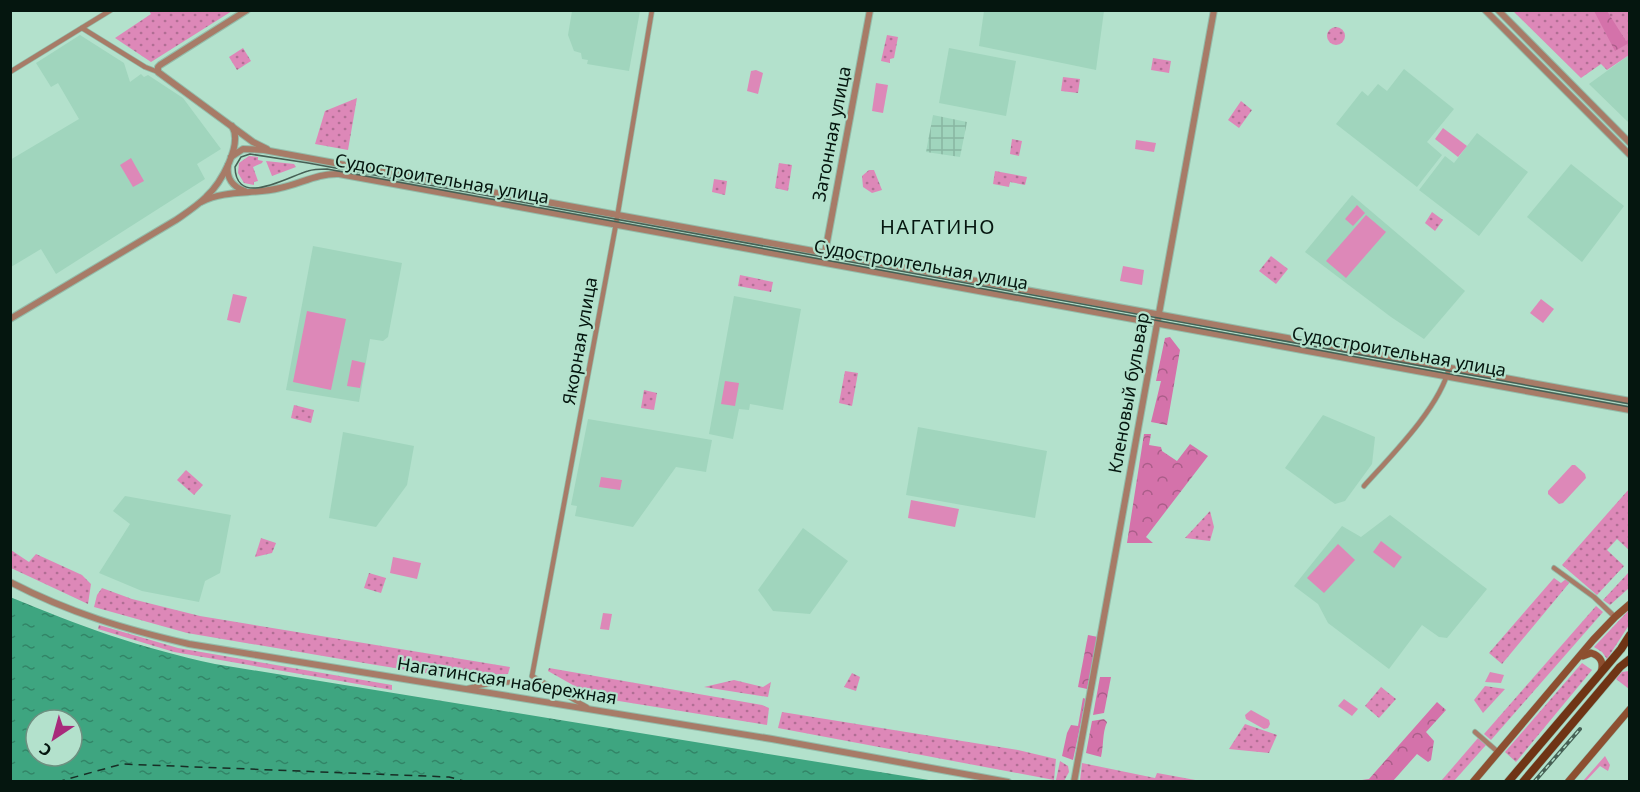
<svg xmlns="http://www.w3.org/2000/svg" width="1640" height="792" font-family="'Noto Sans',sans-serif">
  <style>
    .built { fill: #a0d5bd }
    .industrial { fill: url(#industrial-grid) }
    .grass { fill: url(#grass-dots) }
    .forest { fill: url(#forest-crowns) }
    .pitch { fill: #dd88b8 }
    .water { fill: url(#water-ripples); fill-rule: evenodd }
    .lines { fill: none; stroke-linecap: round; stroke-linejoin: round }
    .ferry { stroke: #182e25; stroke-width: 1.5; stroke-dasharray: 8 6; stroke-linecap: butt }
    .minor-casing { stroke: #94bcaa; stroke-width: 6 }
    .tertiary-casing { stroke: #94bcaa; stroke-width: 8 }
    .secondary-casing { stroke: #94bcaa; stroke-width: 8 }
    .primary-casing { stroke: #94bcaa; stroke-width: 9 }
    .minor { stroke: #a77b67; stroke-width: 4.5 }
    .tertiary { stroke: #a77b67; stroke-width: 6 }
    .secondary { stroke: #8d4f30; stroke-width: 7 }
    .primary { stroke: #6f3415; stroke-width: 8 }
    .tram { stroke: #466155; stroke-width: 1.5 }
    .rail-casing { stroke: #466155; stroke-width: 4 }
    .rail { stroke: #b3e1cc; stroke-width: 1.5; stroke-dasharray: 4.5; stroke-linecap: butt }
    .labels { text-anchor: middle; stroke-width: 4.5; stroke-linejoin: round; paint-order: stroke }
    .street-label { font-size: 18px; fill: #05160f; stroke: #b3e1cc }
    .neighbourhood-label { font-size: 20px; letter-spacing: 1.5px; fill: #05160f; stroke: #b3e1cc }
  </style>
  <defs>
    <pattern id="industrial-grid" width="8" height="8" patternUnits="userSpaceOnUse" patternTransform="scale(1.5)"><rect width="8" height="8" fill="#a0d5bd"/><path d="M0 4h8M4 0v8" fill="none" stroke="#88b6a1"/></pattern>
    <pattern id="grass-dots" width="8" height="8" patternUnits="userSpaceOnUse" patternTransform="scale(1.5)"><rect width="8" height="8" fill="#dd88b8"/><path d="M2 2h.1M6 6h.1" fill="none" stroke="#b16e94" stroke-width="1.8" stroke-linecap="round"/></pattern>
    <pattern id="forest-crowns" width="20" height="18" patternUnits="userSpaceOnUse" patternTransform="scale(1.5)"><rect width="20" height="18" fill="#d472aa"/><path d="M2 6a3 3 0 1 1 6 0M12 15a3 3 0 1 1 6 0" fill="none" stroke="#aa5d89"/></pattern>
    <pattern id="water-ripples" width="26" height="14" patternUnits="userSpaceOnUse" patternTransform="scale(1.5)"><rect width="26" height="14" fill="#3ea580"/><path d="M2 4q2-2 4 0t4 0M15 11q2-2 4 0t4 0" fill="none" stroke="#328567"/></pattern>
  </defs>
  <rect width="100%" height="100%" fill="#b3e1cc"/>
  <g class="built">
    <path d="M572,11H640L629,71L587,64L588,60L582,59L581,53L574,51L568,35Z"/>
    <path d="M984,11H1104L1096,70L979,46Z"/>
    <path d="M80,35L124,63L130,82L141,74L144,77L148,75L183,98L221,149L197,164L205,179L56,274L41,249L11,267L10,160L79,119L58,83L51,87L36,63Z"/>
    <path d="M949,48L1016,61L1006,116L939,103Z"/>
    <path d="M1629,55V123L1589,84Z"/>
    <path d="M1404,69L1454,109L1427,142L1442,155L1417,187L1336,124L1362,91L1368,96L1378,84L1387,91Z"/>
    <path d="M1477,133L1528,172L1479,236L1419,190L1445,156L1454,163Z"/>
    <path d="M1571,164L1624,206L1582,262L1527,217Z"/>
    <path d="M1352,195L1465,291L1424,339L1391,317L1305,252Z"/>
    <path d="M313,246L402,263L388,337L383,341L370,339L359,402L286,390Z"/>
    <path d="M734,296L801,309L783,410L750,404L749,410L739,409L733,439L709,434Z"/>
    <path d="M1323,415L1375,437L1372,464L1345,501L1335,504L1285,468Z"/>
    <path d="M588,419L712,440L706,472L676,467L633,527L575,516L577,506L571,505Z"/>
    <path d="M918,427L1047,451L1035,518L906,495Z"/>
    <path d="M343,432L414,446L407,485L376,527L329,518Z"/>
    <path d="M125,496L231,515L220,573L205,581L199,602L142,591L99,573L130,524L113,511Z"/>
    <path d="M1390,515L1487,589L1447,638L1439,637L1422,625L1389,669L1328,623L1318,604L1294,586L1342,526L1361,537Z"/>
    <path d="M803,528L848,561L810,614L773,611L758,590Z"/>
  </g>
  <path class="industrial" d="M933,115L967,122L960,157L926,152Z"/>
  <g class="grass">
    <path d="M149,11H232L151,62L115,38L151,14Z"/>
    <path d="M1513,11H1629V55L1607,70L1601,64L1581,78Z"/>
    <circle cx="1336" cy="36" r="9"/>
    <path d="M887,35L898,37L894,58L890,59V63L881,61Z"/>
    <path d="M243,48L251,61L237,70L229,57Z"/>
    <path d="M1153,58L1171,61L1169,73L1151,70Z"/>
    <path d="M1063,77L1080,79L1078,93L1061,91Z"/>
    <path d="M357,98L348,150L315,144L325,111Z"/>
    <path d="M1241,101L1252,110L1239,128L1228,120Z"/>
    <path d="M1012,139L1022,141L1019,156L1010,154Z"/>
    <path d="M249,156L258,157V160L263,161L262,163L253,167L258,181L254,182V185L244,183L238,173L239,163Z"/>
    <path d="M266,161L294,164L296,167L272,176Z"/>
    <path d="M779,163L792,165L788,191L775,188Z"/>
    <path d="M869,170H874L882,190L872,193L863,187L862,176Z"/>
    <path d="M995,171L1027,177L1025,185L1010,182L1009,187L993,184Z"/>
    <path d="M714,179L727,181L725,195L712,192Z"/>
    <path d="M1432,212L1443,220L1435,231L1425,223Z"/>
    <path d="M1271,256L1288,269L1276,284L1259,271Z"/>
    <path d="M740,275L773,282L771,292L738,286Z"/>
    <path d="M845,371L858,373L852,406L839,403Z"/>
    <path d="M644,390L657,393L654,410L641,408Z"/>
    <path d="M294,405L314,410L311,423L291,418Z"/>
    <path d="M186,470L203,485L194,495L177,480Z"/>
    <path d="M1629,489V550L1617,539L1607,550L1624,566L1597,595L1562,565Z"/>
    <path d="M1210,511L1214,527L1210,541L1185,538Z"/>
    <path d="M261,538L276,543L272,553L255,557Z"/>
    <path d="M11,550L29,562L36,554L82,575L91,584L88,604L11,568Z"/>
    <path d="M1629,572V588L1610,605L1603,600Z"/>
    <path d="M369,573L386,578L381,593L364,588Z"/>
    <path d="M1554,578L1561,583L1566,579L1570,582L1502,664L1489,653Z"/>
    <path d="M102,588L132,599L200,616L510,667L508,674L445,676L376,665L187,633L94,607L97,595Z"/>
    <path d="M1596,606L1603,612L1491,740L1484,734Z"/>
    <path d="M1629,610V625L1607,659L1602,652L1594,647Z"/>
    <path d="M99,625L178,648L392,685V690L174,652L98,629Z"/>
    <path d="M1582,663L1592,670L1516,762L1505,752Z"/>
    <path d="M549,668L762,705L769,708L767,725L594,697L548,671Z"/>
    <path d="M1629,671H1630L1629,689L1616,679L1622,672Z"/>
    <path d="M852,673L860,677L856,691L844,687Z"/>
    <path d="M734,680L763,687L771,682L768,697L704,687Z"/>
    <path d="M1485,686L1505,689L1483,713L1474,700Z"/>
    <path d="M1381,687L1396,699L1379,718L1365,706Z"/>
    <path d="M782,712L1018,750L1056,759L1054,780L778,728Z"/>
    <path d="M1245,724L1277,735L1269,753L1229,749Z"/>
    <path d="M1478,738L1486,745L1454,781H1441Z"/>
    <path d="M1605,756L1610,765L1608,771L1600,766L1586,781H1583Z"/>
    <path d="M1060,761L1068,766L1069,772L1064,781H1057L1056,780Z"/>
    <path d="M1082,763L1155,778L1157,773L1201,781H1080Z"/>
  </g>
  <g class="forest">
    <path d="M1594,11H1607L1626,41L1629,39V43L1615,51Z"/>
    <path d="M1170,337L1180,350L1167,425L1151,422L1161,381H1156L1165,338Z"/>
    <path d="M1144,434H1151L1149,445L1161,447L1162,451L1177,461L1190,444L1208,456L1146,537L1153,543H1127Z"/>
    <path d="M1088,635L1098,637L1087,689L1078,687Z"/>
    <path d="M1100,677H1111L1104,713L1093,715Z"/>
    <path d="M1083,698L1086,699L1073,760L1062,756L1067,733L1071,725L1078,726Z"/>
    <path d="M1437,702L1446,710L1426,732L1434,741L1431,760L1428,762L1417,754L1393,781H1355L1369,779Z"/>
    <path d="M1104,719L1107,722C1102,734 1104,744 1101,757L1086,753L1092,721Z"/>
  </g>
  <g class="pitch">
    <path d="M756,70L763,73L758,94L747,91L751,71Z"/>
    <path d="M876,83L888,85L883,113L872,111Z"/>
    <path d="M1443,128L1467,146L1458,157L1435,139Z"/>
    <path d="M1136,140L1156,143L1154,152L1135,149Z"/>
    <path d="M131,158L144,181L133,187L120,165Z"/>
    <path d="M1357,205L1365,213L1353,226L1345,219Z"/>
    <path d="M1366,215L1386,232L1346,278L1326,261Z"/>
    <path d="M1123,266L1144,270L1142,285L1120,281Z"/>
    <path d="M233,294L247,297L240,323L227,320Z"/>
    <path d="M1541,299L1554,309L1543,323L1530,313Z"/>
    <path d="M307,311L346,319L331,390L293,382Z"/>
    <path d="M352,360L365,363L360,388L347,386Z"/>
    <path d="M725,381L739,383L735,406L721,404Z"/>
    <path d="M1572,465H1575L1585,474L1586,478L1563,503L1559,504L1548,494V491Z"/>
    <path d="M601,477L622,480L620,490L599,487Z"/>
    <path d="M911,500L959,509L955,527L908,518Z"/>
    <path d="M1381,541L1402,557L1394,568L1373,552Z"/>
    <path d="M1338,544L1355,560L1324,593L1307,578Z"/>
    <path d="M393,557L421,563L417,579L390,573Z"/>
    <path d="M603,613L612,614L609,630L600,629Z"/>
    <path d="M1490,672L1504,675L1501,683L1485,682Z"/>
    <path d="M1344,699L1358,709L1352,716L1338,706Z"/>
    <path d="M1251,710L1269,720L1270,724L1268,728L1264,729L1246,719L1245,715Z"/>
  </g>
  <path class="water" d="M10,597C80,626 140,648 215,664L935,781H11ZM36,720H72V756H36Z"/>
  <g class="lines">
    <path class="ferry" d="M57,782L122,764L449,777L468,782"/>
    <g class="minor-casing">
      <g id="minor">
        <path d="M82,28L145,67L158,72"/>
        <path d="M10,72L111,10"/>
        <path d="M1364,486C1391,456 1440,407 1449,368"/>
        <path d="M1554,568L1594,597L1615,617"/>
        <path d="M532,676L616,224L652,10"/>
        <path d="M532,676L587,707"/>
        <path d="M468,688C495,682 519,680 546,684"/>
        <path d="M1475,732L1498,752"/>
      </g>
    </g>
    <g class="tertiary-casing">
      <g id="tertiary">
        <path d="M247,10L160,65L158,67V72L253,142L267,149"/>
        <path d="M1485,10L1630,155"/>
        <path d="M1498,10L1630,143"/>
        <path d="M231,157L243,149L264,150L1630,401"/>
        <path d="M228,165C226,178 233,187 245,191"/>
        <path d="M201,202C227,189 252,195 280,188C300,184 318,173 339,174L1630,410"/>
        <path d="M824,258L870,10"/>
        <path d="M10,319L176,220C186,213 197,206 206,197C221,183 243,145 232,126"/>
        <path d="M10,582C70,613 124,629 189,644L772,739L1008,782"/>
        <path d="M1074,782L1214,10"/>
      </g>
    </g>
    <g class="secondary-casing">
      <g id="secondary">
        <path d="M1583,656L1591,653C1601,656 1604,663 1601,672"/>
        <path d="M1473,782L1593,640L1615,617L1630,604"/>
        <path d="M1568,782L1630,709"/>
      </g>
    </g>
    <g class="primary-casing">
      <g id="primary">
        <path d="M1508,782L1599,675L1621,649L1630,635"/>
        <path d="M1523,782L1620,667L1630,659"/>
      </g>
    </g>
    <use href="#minor" class="minor"/>
    <use href="#tertiary" class="tertiary"/>
    <use href="#secondary" class="secondary"/>
    <use href="#primary" class="primary"/>
    <path class="tram" d="M1630,404L308,163L250,154L241,157L235,167C236,209 289,176 308,171C314,169 321,169 327,169L1630,407"/>
    <g class="rail-casing">
      <path id="rail" d="M1534,782L1580,729"/>
    </g>
    <use href="#rail" class="rail"/>
  </g>
  <g class="labels">
    <g class="street-label">
      <text transform="translate(832 134) rotate(-79)" y="6">Затонная улица</text>
      <text transform="translate(442 179) rotate(10)" y="6">Судостроительная улица</text>
      <text transform="translate(921 265) rotate(10)" y="6">Судостроительная улица</text>
      <text transform="translate(580 341) rotate(-80)" y="6">Якорная улица</text>
      <text transform="translate(1399 352) rotate(10)" y="6">Судостроительная улица</text>
      <text transform="translate(1129 393) rotate(-80)" y="6">Кленовый бульвар</text>
      <text transform="translate(507 681) rotate(9)" y="6">Нагатинская набережная</text>
    </g>
    <g class="neighbourhood-label">
      <text x="938" y="234">НАГАТИНО</text>
    </g>
  </g>
  <rect width="1640" height="792" fill="none" stroke="#05160f" stroke-width="24"/>
  <g transform="translate(54 738) rotate(216)"><circle r="28" fill="#b3e1cc" stroke="#6d9080" stroke-width="1.5"/>
  <path d="M0-4.5L10 22L0 15L-10 22Z" fill="#a82a7b"/>
  <text y="-9" font-size="16" font-weight="bold" text-anchor="middle" fill="#05160f">С</text>
  </g>
</svg>
